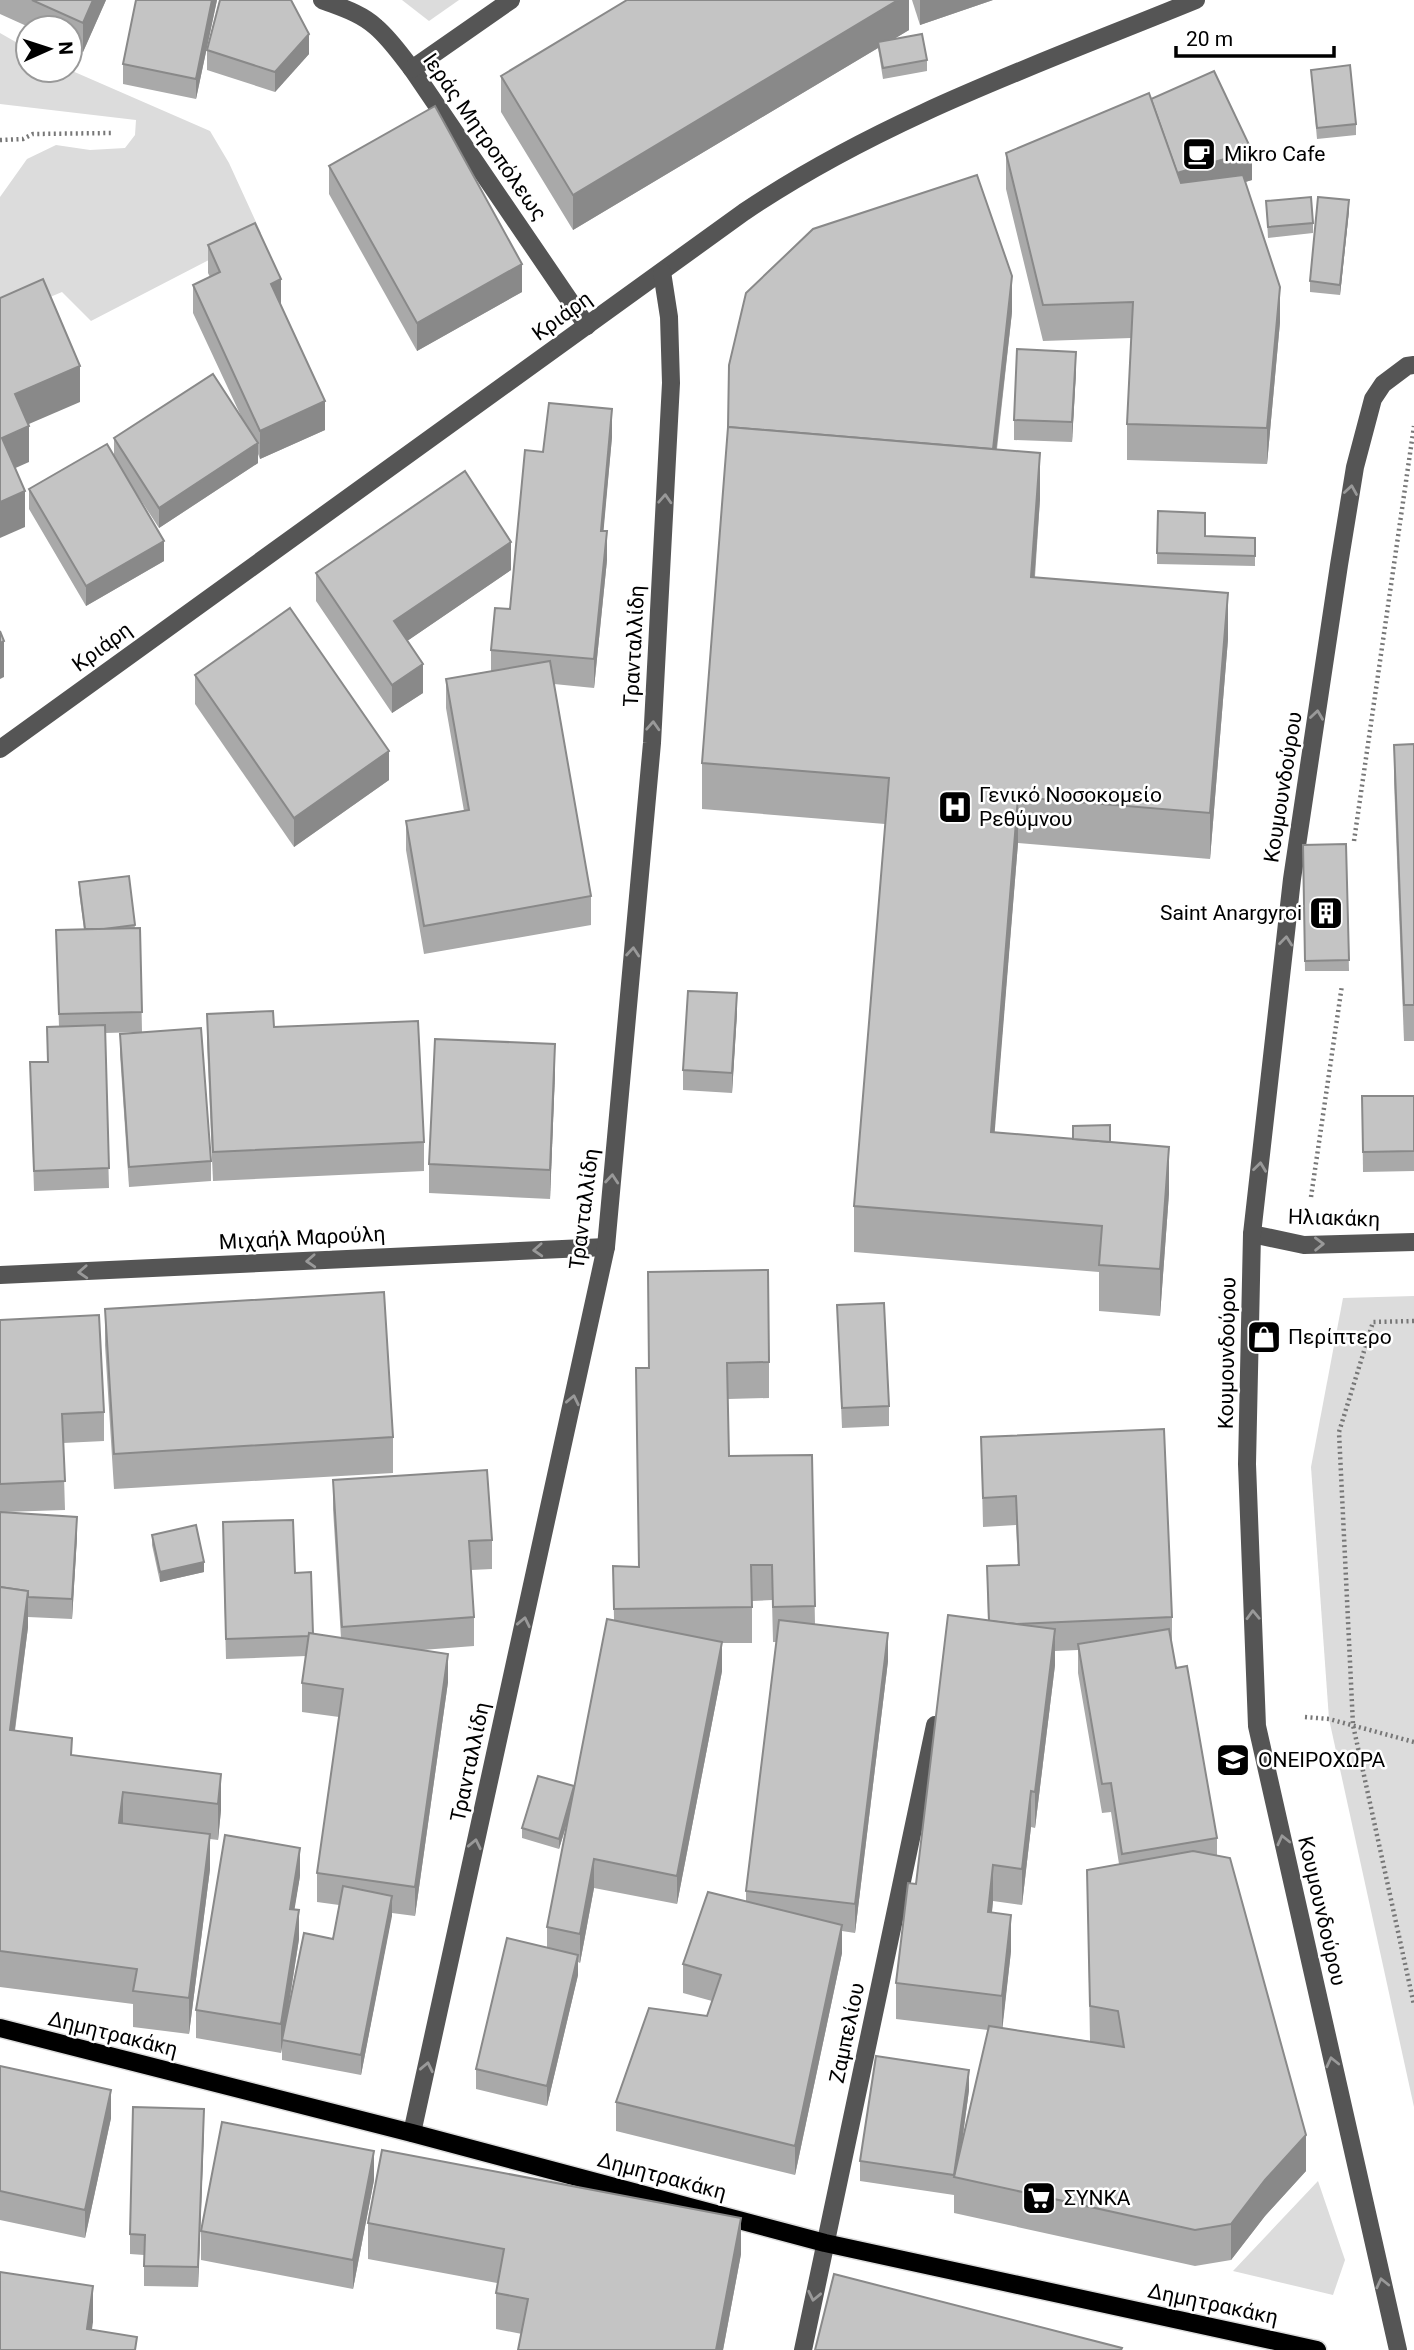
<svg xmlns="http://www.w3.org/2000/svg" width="1414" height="2350" font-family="Roboto,sans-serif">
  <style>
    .green { fill: #dcdcdc }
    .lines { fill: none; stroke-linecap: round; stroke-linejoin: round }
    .major-casing { stroke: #dbdbdb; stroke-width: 21 }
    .path { stroke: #777; stroke-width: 4.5; stroke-dasharray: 2 3.5; stroke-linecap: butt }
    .minor { stroke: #555; stroke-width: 18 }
    .major { stroke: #000; stroke-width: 18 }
    .wall { fill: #a9a9a9; fill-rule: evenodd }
    .shaded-wall { fill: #898989 }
    .building { fill: #c4c4c4; stroke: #898989; stroke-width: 2 }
    .oneway { stroke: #999 }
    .labels { text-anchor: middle; stroke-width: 5; stroke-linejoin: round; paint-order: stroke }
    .street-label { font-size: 21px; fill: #000; stroke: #fff }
    .poi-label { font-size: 21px; fill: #000; stroke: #fff; text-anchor: start }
  </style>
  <rect width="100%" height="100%" fill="#fff"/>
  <g class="green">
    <path d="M402,0H459L429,21Z"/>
    <path d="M0,33L28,49V70H70L210,131L229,163L261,233L91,321L62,292L0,318V197L27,159L56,145L90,150L125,148L135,135L136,120L0,104Z"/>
    <path d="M1414,1296V2107L1329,1719L1311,1467L1343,1298Z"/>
    <path d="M1318,2181L1345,2260L1333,2295L1233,2271Z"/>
  </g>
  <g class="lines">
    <g class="major-casing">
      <path id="major" d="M0,2028L412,2133L825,2243L1317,2350"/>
    </g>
    <g class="path">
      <path d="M0,140L23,139L33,134L113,133"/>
      <path d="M1354,841L1414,426"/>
      <path d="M1311,1197L1342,985"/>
      <path d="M1414,1321L1373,1322L1339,1432L1353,1725L1414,2005"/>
      <path d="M1305,1717L1329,1719L1414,1742"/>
    </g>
    <g class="minor">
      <path d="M322,0C340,7 361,13 376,27C390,39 401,55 412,69L587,326"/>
      <path d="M412,69L511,0"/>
      <path d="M0,749L744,212C883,118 1042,63 1196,0"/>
      <path d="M1252,1234L1304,1245L1414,1242"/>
      <path d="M0,1275L606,1247"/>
      <path d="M412,2133L606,1247L652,743L671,383L669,317L662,272"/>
      <path d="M803,2350L935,1725"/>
      <path d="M1398,2350L1257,1726L1247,1464L1252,1234L1292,879L1339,565L1355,467L1373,399L1383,384L1407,366L1414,365"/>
    </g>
    <use href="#major" class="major"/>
  </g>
  <g class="wall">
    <path d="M0,0H106L83,52L70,46V28H31L0,14Z"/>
    <path d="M136,0H217L196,99L123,84V64Z"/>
    <path d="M909,0V30L894,39L927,60V71L883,79L878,48L573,230L501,112V76Z"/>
    <path d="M912,0H993L920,25Z"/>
    <path d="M207,50L309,54L275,92L207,70Z"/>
    <path d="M1311,70L1356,124V135L1317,139Z"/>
    <path d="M1151,99L1252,180L1245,182L1280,322L1267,464L1127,460V424L1131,338L1043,341L1006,189V153Z"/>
    <path d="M329,166L522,292L417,351L329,194Z"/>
    <path d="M1266,201L1313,223V233L1268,238Z"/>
    <path d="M1349,211L1340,295L1310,292V281Z"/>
    <path d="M208,245L281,306L325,430L260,459L258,454V463L159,528L131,485L164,561L86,606L29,509V489L114,455V438L241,416L193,313V285L210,277L208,273Z"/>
    <path d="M1012,312L997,449L1040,499L1035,577L1228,639L1210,859L1018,843L994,1132L1110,1142L1169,1193L1160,1316L1099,1311V1272L854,1252V1206L885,824L702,809V763Z"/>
    <path d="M1076,372L1072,442L1014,440V420Z"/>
    <path d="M612,437L603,531L607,560L594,688L554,684L591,896V925L424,954L406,850V821L464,811L446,708V679L491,671V650L510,609L543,452Z"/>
    <path d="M1205,536L1255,538V566L1157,564V553Z"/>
    <path d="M511,570L407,641L423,693L392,713L316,601V573Z"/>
    <path d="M195,675L389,780L294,847L195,704Z"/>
    <path d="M1414,744V1041H1404L1394,781V745Z"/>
    <path d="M1346,844L1349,971H1305L1303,845Z"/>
    <path d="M129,876L135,928H140L142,1032L105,1033L109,1188L34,1191L30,1062H48L59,1027L56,930L84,929L79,892V882Z"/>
    <path d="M737,1013L732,1093L683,1090V1070Z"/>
    <path d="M207,1014L274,1027L424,1142V1171L213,1181L207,1043Z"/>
    <path d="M120,1034L211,1161V1181L129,1187L120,1054Z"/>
    <path d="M555,1073L550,1199L429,1193V1164Z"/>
    <path d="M1362,1096H1414V1171L1363,1172Z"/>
    <path d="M648,1272L769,1362V1398L728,1399L729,1456L812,1455L815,1624L888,1661L855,1933L842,1931V1953L795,2175L616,2131V2102L707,2016L712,2001L683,1993V1964L746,1901V1891L776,1642H773L772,1600L752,1601V1643H722V1671L677,1904L594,1888L580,1963L578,1962V1975L547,2106L476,2089V2069L547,1947V1927L567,1823L559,1849L522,1838V1828L574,1786L614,1620L613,1566L638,1567L649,1368Z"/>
    <path d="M837,1305L889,1406V1426L842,1428Z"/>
    <path d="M105,1309L393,1437V1473L114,1489L105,1345Z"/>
    <path d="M0,1320L104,1412V1441L63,1443L65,1510L4,1512L77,1537L72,1619L28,1617V1627L15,1731L72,1755L221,1774V1810L218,1840L210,1839V1869L189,2034L133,2027V2004L0,1987Z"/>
    <path d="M981,1437L1172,1617V1644L1176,1668L1217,1838V1855L1306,2171L1265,2216L1231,2260L1195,2266L954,2213V2195L860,2181V2161L969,2090L962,2143L988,2030L896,2019V1983L916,1884L988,1620L987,1566L1018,1565L1016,1525L983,1527ZM1078,1650V1673L1102,1813L1111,1812L1119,1864L1087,1870L1090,2041L1002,2028L1011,1951L992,1912L993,1901L1022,1905L1031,1827L1035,1828L1055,1665V1651Z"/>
    <path d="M333,1480L492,1540V1569L471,1570L474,1617V1646L422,1650L448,1682L415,1916L392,1913L361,2075L282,2060V2045L281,2053L196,2038V2010L300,1876L294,1909L299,1939L287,2017L333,1939L339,1905L317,1902V1873L339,1717L302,1712V1683L306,1656L226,1659L223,1542V1522L295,1573L313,1634L341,1638L333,1509Z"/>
    <path d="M152,1535L204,1572L160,1582L152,1545Z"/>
    <path d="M0,2066L111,2118L85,2238L0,2220Z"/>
    <path d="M204,2129L198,2287L144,2286V2255L130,2254V2234Z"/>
    <path d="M374,2180L353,2289L201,2260V2231Z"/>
    <path d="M368,2223L741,2254L723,2350H518L522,2334L496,2329V2293L497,2283L368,2259Z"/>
  </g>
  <g class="shaded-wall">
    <path d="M93,0H106L83,52V23Z"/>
    <path d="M212,0H217L196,99V79Z"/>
    <path d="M898,0H909V30L879,48L878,42V48L573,230V195Z"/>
    <path d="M920,0H993L920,25Z"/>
    <path d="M309,34V54L275,92V72Z"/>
    <path d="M1252,151V180L1175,203V174Z"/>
    <path d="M1349,200V211L1340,295V285Z"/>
    <path d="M522,264V292L417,351V323Z"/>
    <path d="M1012,276V312L991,495V459Z"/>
    <path d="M281,279V308L271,284Z"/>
    <path d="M1280,287V322L1267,464V428Z"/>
    <path d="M1076,352V372L1072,442V422Z"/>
    <path d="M80,366V402L15,430V394Z"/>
    <path d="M325,401V430L260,459V431Z"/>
    <path d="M612,409V437L601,559V531Z"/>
    <path d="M29,426V462L2,474V438Z"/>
    <path d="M258,443V463L159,528V508Z"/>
    <path d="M1040,453V499L1031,623V577Z"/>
    <path d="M25,491V527L0,538V502Z"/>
    <path d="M607,531V560L594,688V659Z"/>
    <path d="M164,541V561L86,606V586Z"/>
    <path d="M511,542V570L394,650V621Z"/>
    <path d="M1228,593V639L1210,859V813Z"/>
    <path d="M4,641V677L0,679V643Z"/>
    <path d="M423,664V693L392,713V685Z"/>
    <path d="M389,751V780L294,847V818Z"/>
    <path d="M1018,797V843L991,1178V1132Z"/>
    <path d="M737,993V1013L732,1093V1073Z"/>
    <path d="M555,1044V1073L550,1199V1170Z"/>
    <path d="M1169,1147V1193L1160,1316V1269Z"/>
    <path d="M77,1517V1537L72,1619V1599Z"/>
    <path d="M204,1562V1572L160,1582V1572Z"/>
    <path d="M28,1591V1627L10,1766V1730Z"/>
    <path d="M1055,1629V1665L1035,1828V1792Z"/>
    <path d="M888,1633V1661L855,1933V1904Z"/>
    <path d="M722,1642V1671L677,1904V1876Z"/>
    <path d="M448,1654V1682L415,1916V1887Z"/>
    <path d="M221,1774V1810L218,1840V1804Z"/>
    <path d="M575,1787V1797L559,1849V1839Z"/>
    <path d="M1031,1791V1827L1022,1905V1869Z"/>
    <path d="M123,1792V1828L119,1823Z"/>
    <path d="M210,1834V1869L189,2034V1998Z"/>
    <path d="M300,1848V1876L290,1937V1909Z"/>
    <path d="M594,1859V1888L580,1963V1934Z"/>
    <path d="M993,1865V1901L988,1948V1912Z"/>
    <path d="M392,1896V1916L361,2075V2055Z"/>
    <path d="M299,1910V1939L281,2053V2024Z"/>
    <path d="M1011,1915V1951L1002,2032V1996Z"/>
    <path d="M842,1925V1953L795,2175V2146Z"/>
    <path d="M578,1955V1975L547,2106V2086Z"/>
    <path d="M969,2070V2090L957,2178L954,2177Z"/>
    <path d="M111,2090V2118L85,2238V2210Z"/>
    <path d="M204,2109V2129L198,2287V2267Z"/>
    <path d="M1306,2135V2171L1265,2216L1231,2260V2224L1265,2180Z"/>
    <path d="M374,2151V2180L353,2289V2260Z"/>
    <path d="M741,2218V2254L723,2350H716Z"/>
    <path d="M93,2286V2322L89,2350L87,2329Z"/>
  </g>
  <g class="building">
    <path d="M32,0H93L83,23Z"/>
    <path d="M136,0H212L196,79L123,64Z"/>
    <path d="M220,0H291L309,34L275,72L207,50Z"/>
    <path d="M627,0H898L573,195L501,76Z"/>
    <path d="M922,34L927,60L883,68L878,42Z"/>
    <path d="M1350,65L1356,124L1317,128L1311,70Z"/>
    <path d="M1214,71L1252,151L1177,173L1151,99Z"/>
    <path d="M1149,93L1181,183L1243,175L1280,287L1267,428L1127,424L1133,302L1043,305L1006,153Z"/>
    <path d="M435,106L522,264L417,323L329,166Z"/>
    <path d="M977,175L1012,276L993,449L728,427L729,365L746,293L813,229Z"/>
    <path d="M1311,197L1313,223L1268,227L1266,201Z"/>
    <path d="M1318,197L1349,200L1340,285L1310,281Z"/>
    <path d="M255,223L281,279L271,284L325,401L260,431L193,285L220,272L208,245Z"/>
    <path d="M43,279L80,366L15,394L29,426L2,438L25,491L0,502V298Z"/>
    <path d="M1017,349L1076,352L1072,422L1014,420Z"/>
    <path d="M213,374L258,443L159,508L114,438Z"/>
    <path d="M549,403L612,409L601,531H607L594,659L491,650L495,608L510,609L525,450L543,452Z"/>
    <path d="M728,427L1040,453L1031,577L1228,593L1210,813L1018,797L991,1132L1169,1147L1160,1269L1099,1265L1102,1226L854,1206L889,778L702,763Z"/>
    <path d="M107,444L164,541L86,586L29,489Z"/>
    <path d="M465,471L511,542L394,621L423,664L392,685L316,573Z"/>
    <path d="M1158,511L1205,513V536L1255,538V556L1157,553Z"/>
    <path d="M290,608L389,751L294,818L195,675Z"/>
    <path d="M0,631L4,641L0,643Z"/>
    <path d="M550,661L591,896L424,926L406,821L469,810L446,679Z"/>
    <path d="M1414,744V1005H1404L1394,745Z"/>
    <path d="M1346,844L1349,960L1305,961L1303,845Z"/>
    <path d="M129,876L135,925L104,929H85L79,882Z"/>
    <path d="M140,928L142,1012L59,1014L56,930Z"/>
    <path d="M688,991L737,993L732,1073L683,1070Z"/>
    <path d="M273,1011L274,1027L418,1021L424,1142L213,1152L207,1014Z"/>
    <path d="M105,1025L109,1168L34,1171L30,1062H48L47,1027Z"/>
    <path d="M201,1028L211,1161L129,1167L120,1034Z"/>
    <path d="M435,1039L555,1044L550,1170L429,1164Z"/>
    <path d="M1362,1096H1414V1151L1363,1152Z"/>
    <path d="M1110,1125V1142L1073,1139V1126Z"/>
    <path d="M768,1270L769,1362L727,1363L729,1456L812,1455L815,1606L773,1607L772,1565H751L752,1607L614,1609L613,1566L639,1567L636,1368H649L648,1272Z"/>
    <path d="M384,1292L393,1437L114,1454L105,1309Z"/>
    <path d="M884,1303L889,1406L842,1408L837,1305Z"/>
    <path d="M99,1315L104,1412L62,1414L65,1481L0,1484V1320Z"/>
    <path d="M1164,1429L1172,1617L1017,1624L989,1621L987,1566L1019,1565L1016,1496L983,1498L981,1437Z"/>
    <path d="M487,1470L492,1540L469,1541L474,1617L342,1627L333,1480Z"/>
    <path d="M0,1512L77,1517L72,1599L28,1597V1591L0,1587Z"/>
    <path d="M293,1520L295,1573L311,1572L313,1634L309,1633V1636L226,1639L223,1522Z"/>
    <path d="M196,1525L204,1562L160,1572L152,1535Z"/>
    <path d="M0,1587L28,1591L10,1730L72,1738L71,1755L221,1774L218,1804L123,1792L119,1823L210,1834L189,1998L133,1991L137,1969L0,1951Z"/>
    <path d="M948,1615L1055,1629L1035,1792L1031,1791L1022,1869L993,1865L988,1912L1011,1915L1002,1996L896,1983L908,1883L916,1884Z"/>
    <path d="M607,1619L722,1642L677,1876L594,1859L580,1934L547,1927Z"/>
    <path d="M779,1620L888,1633L855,1904L746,1891Z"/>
    <path d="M1169,1629L1176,1668L1187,1666L1217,1838L1122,1854L1111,1783L1102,1784L1078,1644Z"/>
    <path d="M309,1633L448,1654L415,1887L317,1873L343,1689L302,1683Z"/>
    <path d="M538,1776L574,1786L559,1839L522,1828Z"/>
    <path d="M225,1835L300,1848L290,1909L299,1910L281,2024L196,2010Z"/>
    <path d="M1193,1851L1230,1858L1306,2135L1265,2180L1231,2224L1195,2230L954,2177L989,2026L1124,2047L1118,2011L1090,2006L1087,1870Z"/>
    <path d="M343,1886L392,1896L361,2055L282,2040L304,1933L333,1939Z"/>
    <path d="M708,1892L842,1925L795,2146L616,2102L649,2008L707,2016L721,1975L683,1964Z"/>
    <path d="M507,1938L578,1955L547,2086L476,2069Z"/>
    <path d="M876,2056L969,2070L954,2175L860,2161Z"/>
    <path d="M0,2066L111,2090L85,2210L0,2191Z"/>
    <path d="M133,2107L204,2109L198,2267L144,2266L145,2235L130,2234Z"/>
    <path d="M222,2122L374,2151L353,2260L201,2231Z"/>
    <path d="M382,2150L741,2218L716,2350H518L528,2299L496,2293L504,2249L368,2223Z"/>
    <path d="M0,2272L93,2286L87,2329L137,2337L135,2350H0Z"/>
    <path d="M834,2274L1122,2348L1121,2350H815Z"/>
  </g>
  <defs><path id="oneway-chevron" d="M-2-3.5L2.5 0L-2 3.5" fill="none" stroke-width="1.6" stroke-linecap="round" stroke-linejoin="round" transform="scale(1.75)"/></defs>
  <g class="oneway">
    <use href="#oneway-chevron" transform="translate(1351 490) rotate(-81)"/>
    <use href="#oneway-chevron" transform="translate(665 499) rotate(-87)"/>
    <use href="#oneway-chevron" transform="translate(1317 715) rotate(-82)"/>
    <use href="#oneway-chevron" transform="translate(653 726) rotate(-87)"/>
    <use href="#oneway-chevron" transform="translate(1286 941) rotate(-84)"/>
    <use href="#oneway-chevron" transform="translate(633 952) rotate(-85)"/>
    <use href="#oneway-chevron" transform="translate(1260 1167) rotate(-83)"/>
    <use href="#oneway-chevron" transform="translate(612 1179) rotate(-85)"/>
    <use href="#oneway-chevron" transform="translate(1319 1244) rotate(-1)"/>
    <use href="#oneway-chevron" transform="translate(538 1250) rotate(177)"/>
    <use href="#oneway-chevron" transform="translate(311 1261) rotate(177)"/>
    <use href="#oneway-chevron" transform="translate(83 1272) rotate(177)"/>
    <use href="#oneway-chevron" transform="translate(573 1400) rotate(-78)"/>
    <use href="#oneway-chevron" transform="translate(1253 1615) rotate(-92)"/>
    <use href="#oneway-chevron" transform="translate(524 1622) rotate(-78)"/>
    <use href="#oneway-chevron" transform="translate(1283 1840) rotate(-103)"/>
    <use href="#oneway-chevron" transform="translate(475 1844) rotate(-78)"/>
    <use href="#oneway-chevron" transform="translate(1332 2062) rotate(-103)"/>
    <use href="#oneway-chevron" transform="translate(427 2067) rotate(-78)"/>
    <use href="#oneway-chevron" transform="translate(1382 2283) rotate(-103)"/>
    <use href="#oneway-chevron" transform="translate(814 2296) rotate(102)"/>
  </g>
  <defs>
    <g id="cafe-square" transform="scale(1.75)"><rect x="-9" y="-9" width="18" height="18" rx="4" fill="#000" stroke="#fff"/><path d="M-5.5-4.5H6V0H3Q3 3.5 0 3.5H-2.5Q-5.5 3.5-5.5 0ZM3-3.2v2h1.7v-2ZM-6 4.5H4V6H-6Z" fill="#fff"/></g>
    <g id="hospital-square" transform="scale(1.75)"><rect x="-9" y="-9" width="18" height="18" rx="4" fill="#000" stroke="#fff"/><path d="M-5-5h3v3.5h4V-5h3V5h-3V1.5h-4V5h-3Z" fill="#fff"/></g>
    <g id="building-square" transform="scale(1.75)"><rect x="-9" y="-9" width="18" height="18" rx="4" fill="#000" stroke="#fff"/><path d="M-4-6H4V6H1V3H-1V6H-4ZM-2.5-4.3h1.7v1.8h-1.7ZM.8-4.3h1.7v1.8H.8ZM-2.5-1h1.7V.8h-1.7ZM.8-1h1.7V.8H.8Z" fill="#fff"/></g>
    <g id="shop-square" transform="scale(1.75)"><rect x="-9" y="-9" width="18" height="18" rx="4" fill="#000" stroke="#fff"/><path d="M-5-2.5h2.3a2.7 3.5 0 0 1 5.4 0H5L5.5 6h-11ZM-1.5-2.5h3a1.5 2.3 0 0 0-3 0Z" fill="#fff"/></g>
    <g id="school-square" transform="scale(1.75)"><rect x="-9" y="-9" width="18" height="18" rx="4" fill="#000" stroke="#fff"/><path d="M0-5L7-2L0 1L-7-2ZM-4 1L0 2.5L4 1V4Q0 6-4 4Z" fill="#fff"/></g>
    <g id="supermarket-square" transform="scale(1.75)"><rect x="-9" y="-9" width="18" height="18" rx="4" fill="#000" stroke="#fff"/><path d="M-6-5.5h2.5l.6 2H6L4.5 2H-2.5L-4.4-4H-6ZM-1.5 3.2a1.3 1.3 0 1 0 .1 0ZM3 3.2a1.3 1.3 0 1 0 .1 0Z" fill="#fff"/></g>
  </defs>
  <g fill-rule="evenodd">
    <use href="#cafe-square" x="1199" y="154"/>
    <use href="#hospital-square" x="955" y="807"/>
    <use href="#building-square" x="1326" y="913"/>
    <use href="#shop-square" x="1264" y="1337"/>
    <use href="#school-square" x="1233" y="1760"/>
    <use href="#supermarket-square" x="1039" y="2198"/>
  </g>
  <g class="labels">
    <g class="street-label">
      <text transform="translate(485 137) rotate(55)" y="7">Ιεράς Μητροπόλεως</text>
      <text transform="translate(562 316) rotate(-36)" y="7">Κριάρη</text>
      <text transform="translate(634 646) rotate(-87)" y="7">Τρανταλλίδη</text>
      <text transform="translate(102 647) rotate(-36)" y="7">Κριάρη</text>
      <text transform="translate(1283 787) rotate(-81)" y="7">Κουμουνδούρου</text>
      <text transform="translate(584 1209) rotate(-83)" y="7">Τρανταλλίδη</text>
      <text transform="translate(1334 1218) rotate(2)" y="7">Ηλιακάκη</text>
      <text transform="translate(302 1238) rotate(-3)" y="7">Μιχαήλ Μαρούλη</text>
      <text transform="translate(1227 1353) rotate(-89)" y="7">Κουμουνδούρου</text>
      <text transform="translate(470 1762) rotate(-78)" y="7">Τρανταλλίδη</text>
      <text transform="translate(1322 1911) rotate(77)" y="7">Κουμουνδούρου</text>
      <text transform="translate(847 2033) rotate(-78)" y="7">Ζαμπελίου</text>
      <text transform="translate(113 2034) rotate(14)" y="7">Δημητρακάκη</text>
      <text transform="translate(662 2176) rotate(15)" y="7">Δημητρακάκη</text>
      <text transform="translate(1213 2304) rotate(12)" y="7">Δημητρακάκη</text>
    </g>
    <g class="poi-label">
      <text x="1224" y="161">Mikro Cafe</text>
      <text x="979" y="802">Γενικό Νοσοκομείο<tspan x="979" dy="24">Ρεθύμνου</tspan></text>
      <text x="1302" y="920" text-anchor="end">Saint Anargyroi</text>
      <text x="1288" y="1344">Περίπτερο</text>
      <text x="1258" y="1767">ΟΝΕΙΡΟΧΩΡΑ</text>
      <text x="1064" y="2205">ΣΥΝΚΑ</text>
    </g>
  </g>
  <g transform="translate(49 49) rotate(87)"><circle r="33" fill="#ffffff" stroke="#999999" stroke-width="2"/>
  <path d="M0-5L12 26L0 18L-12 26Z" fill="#000000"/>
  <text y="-10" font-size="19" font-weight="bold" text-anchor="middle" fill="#000000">N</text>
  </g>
  <path d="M1176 46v10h158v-10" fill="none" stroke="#000000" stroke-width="3.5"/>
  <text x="1186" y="46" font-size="21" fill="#000000" stroke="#ffffff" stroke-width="5" paint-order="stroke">20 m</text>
</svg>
